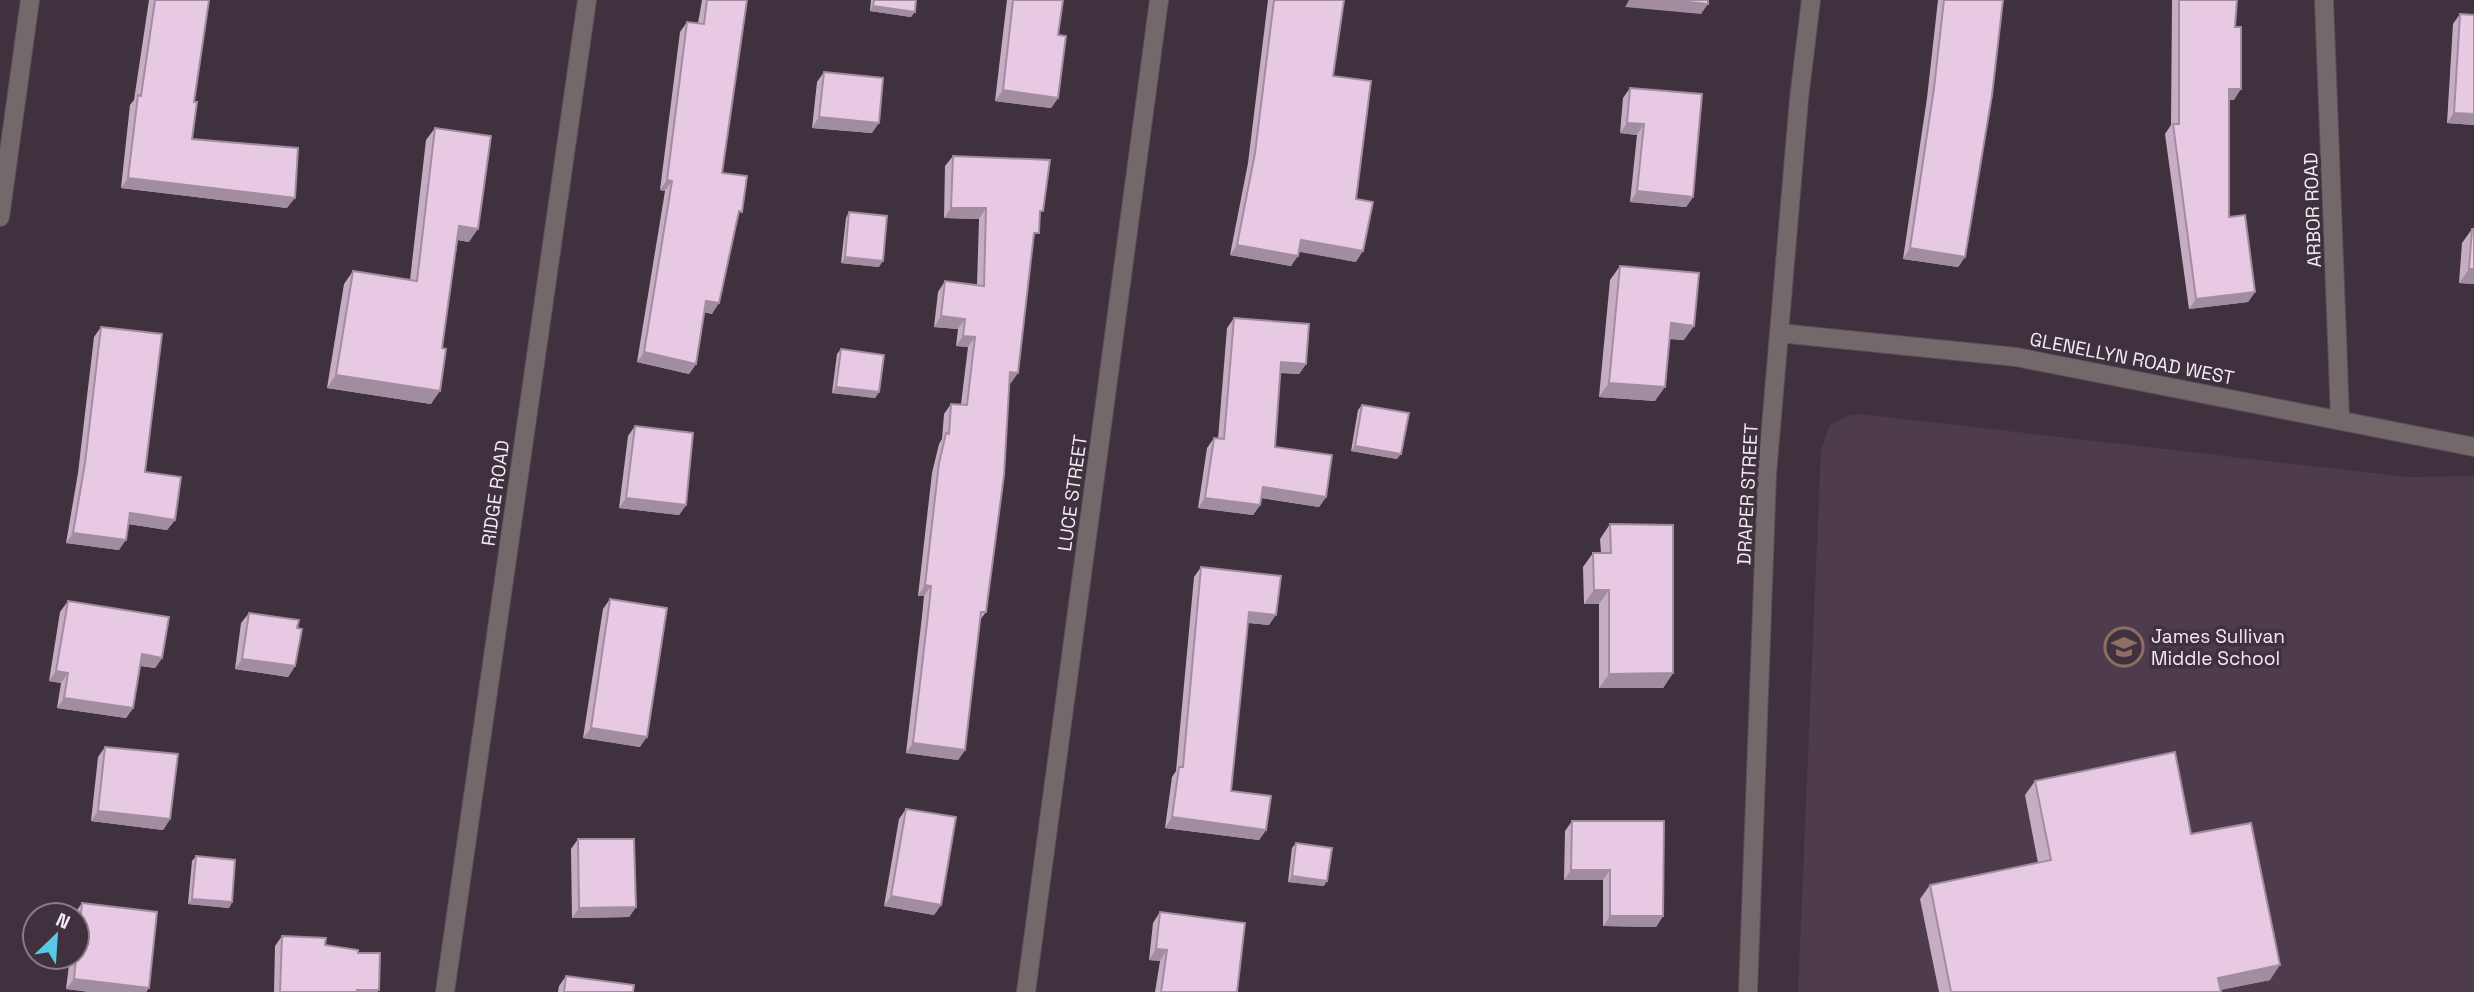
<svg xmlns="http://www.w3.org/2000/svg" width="2474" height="992" font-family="'Space Grotesk',sans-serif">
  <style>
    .built { fill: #4e3c4c }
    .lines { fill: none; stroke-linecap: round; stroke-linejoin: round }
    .street-casing { stroke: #5c4f5b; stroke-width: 20 }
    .street { stroke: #73696a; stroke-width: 18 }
    .wall { fill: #c7adc4 }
    .shaded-wall { fill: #a28da0 }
    .building { fill: #e7c9e4; stroke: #a28da0; stroke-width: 2 }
    .labels { text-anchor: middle; stroke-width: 7; stroke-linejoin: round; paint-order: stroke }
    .street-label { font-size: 19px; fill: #f3eaf2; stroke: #3f313e }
    .poi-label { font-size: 19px; fill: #f3eaf2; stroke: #3f313e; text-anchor: start }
  </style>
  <rect width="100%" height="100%" fill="#3f313e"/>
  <path class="built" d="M1860,414L2407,477L2474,476V992H1798L1821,449L1830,425L1849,415Z"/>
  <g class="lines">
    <g class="street-casing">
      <g id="street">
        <path d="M2324,0L2340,418"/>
        <path d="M0,217L30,0"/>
        <path d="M1779,333L2016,357L2474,447"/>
        <path d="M445,992L587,0"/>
        <path d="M1026,992L1159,0"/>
        <path d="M1748,992L1767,474L1799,99L1811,0"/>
      </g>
    </g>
    <use href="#street" class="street"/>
  </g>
  <g class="wall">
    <path d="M149,0H209L194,102L192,139L287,208L121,188L130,105L134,100Z"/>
    <path d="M702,0H747L722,173L737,219L712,314L704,312L696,364L689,374L637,362L665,191L660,190L680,32L687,22L698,23Z"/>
    <path d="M871,0H916L911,17L870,11Z"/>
    <path d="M1007,0H1063L1058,35V98L1051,108L995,101Z"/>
    <path d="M1268,0H1344L1333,76L1356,199V262L1299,251L1291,266L1230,255L1248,163Z"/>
    <path d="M1938,0H2003L1965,257L1958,267L1903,259L1927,98Z"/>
    <path d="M2172,0H2237L2235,27L2234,100H2229V217L2255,292L2248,302L2189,309L2165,134L2171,125Z"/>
    <path d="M2460,14L2474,15V125L2447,123L2453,24Z"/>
    <path d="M824,72L872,133L812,128L817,82Z"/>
    <path d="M1630,88L1693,197L1686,207L1630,202L1637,135L1620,133L1623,98Z"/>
    <path d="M435,128L469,242L458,240L431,404L327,388L344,284L353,271L410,280L426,140Z"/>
    <path d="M953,156L1040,216L1033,241L1011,383H1010L986,612L980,620L965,750L958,760L906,753L922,616L924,596H918L932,473L939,444L942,439L944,414L951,404H961L968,347L956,346L958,329L934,327L938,292L945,281L977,285L979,219L944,218L945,166Z"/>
    <path d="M849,212L879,267L841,263L846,218Z"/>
    <path d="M2472,229L2474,284L2459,283L2462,243Z"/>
    <path d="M1620,266L1684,340L1669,339L1655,401L1599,397L1610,280Z"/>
    <path d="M1234,318L1306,364L1299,374L1280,373L1275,447L1326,497L1319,507L1261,498L1260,505L1253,515L1198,508L1207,448L1214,438L1218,439L1227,328Z"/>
    <path d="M101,327L145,472L175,520L167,530L128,524L119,550L66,543L78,473L94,337Z"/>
    <path d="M841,349L879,392L875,398L832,393L837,354Z"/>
    <path d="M1362,405L1397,459L1351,451L1358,410Z"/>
    <path d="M635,426L686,505L679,515L619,508L628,436Z"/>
    <path d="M1610,524L1673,673L1663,688H1599V604H1584L1583,567L1593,553H1601L1600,539Z"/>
    <path d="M1201,567L1269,625L1248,623L1231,791L1266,830L1259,840L1165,828L1172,777L1176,771L1194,577Z"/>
    <path d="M610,599L640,747L583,738L603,609Z"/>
    <path d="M68,601L162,658L155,668L140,666L133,708L126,718L57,708L61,683L49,681L60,612Z"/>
    <path d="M249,613L297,628L295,666L288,677L235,669L241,623Z"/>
    <path d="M105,747L170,819L163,830L91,821L98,757Z"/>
    <path d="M2035,781L2191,834L2270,980L2220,990L2221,992H1939L1920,899L1930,885L2038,863L2025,795Z"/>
    <path d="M906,809L941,905L934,915L884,906L899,819Z"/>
    <path d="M1572,821L1663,916L1656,927L1603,926V880H1564L1565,831Z"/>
    <path d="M578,839L636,907L629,917L572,918L571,849Z"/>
    <path d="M1296,843L1324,886L1288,882L1292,848Z"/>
    <path d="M196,856L232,902L229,908L188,904L192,861Z"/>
    <path d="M82,903L149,988L146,992H90L66,989L70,957H77V915H75V913Z"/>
    <path d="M1160,912L1237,992H1155L1160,961L1149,960L1153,923Z"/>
    <path d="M282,936L358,953L379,990L377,992H274L275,946Z"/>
    <path d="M566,976L633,992H558L559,986Z"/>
  </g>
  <g class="shaded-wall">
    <path d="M1629,0H1668L1708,4L1701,14L1625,7Z"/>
    <path d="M873,6L915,12L911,17L870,11Z"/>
    <path d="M2229,89H2241L2234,100L2221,99Z"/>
    <path d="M1003,90L1058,98L1051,108L995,101Z"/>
    <path d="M2454,113L2474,114V125L2447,123Z"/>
    <path d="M819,117L879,123L872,133L812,128Z"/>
    <path d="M1627,123L1644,124L1637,135L1620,133Z"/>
    <path d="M128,178L295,198L287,208L121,188Z"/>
    <path d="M667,180L672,181L665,191L660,190Z"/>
    <path d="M1637,191L1693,197L1686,207L1630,202Z"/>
    <path d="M951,208H986L979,219L944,218Z"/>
    <path d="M459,226L478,229L469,242L451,239Z"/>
    <path d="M1301,240L1363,251L1356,262L1294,251Z"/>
    <path d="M1237,245L1298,256L1291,266L1230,255Z"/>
    <path d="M1910,248L1965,257L1958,267L1903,259Z"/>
    <path d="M845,257L883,261L879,267L841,263Z"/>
    <path d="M2469,269H2474V284L2459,283Z"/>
    <path d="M2255,292L2248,302L2189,309L2196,299Z"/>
    <path d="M706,301L719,303L712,314L699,311Z"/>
    <path d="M941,316L965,319L958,329L934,327Z"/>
    <path d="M1671,323L1694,326L1684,340L1661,338Z"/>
    <path d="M963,336L975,337L968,347L956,346Z"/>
    <path d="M644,352L696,364L689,374L637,362Z"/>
    <path d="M1281,362L1306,364L1299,374L1274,372Z"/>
    <path d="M1010,372L1018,373L1011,383L1003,382Z"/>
    <path d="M336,375L440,391L431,404L327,388Z"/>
    <path d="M1609,383L1665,387L1655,401L1599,397Z"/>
    <path d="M836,387L879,392L875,398L832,393Z"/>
    <path d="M1355,446L1401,454L1397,459L1351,451Z"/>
    <path d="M1263,487L1326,497L1319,507L1256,497Z"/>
    <path d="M626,498L686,505L679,515L619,508Z"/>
    <path d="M1205,498L1260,505L1253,515L1198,508Z"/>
    <path d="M130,513L175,520L167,530L123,523Z"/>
    <path d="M73,533L126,540L119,550L66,543Z"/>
    <path d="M925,585L931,586L924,596H918Z"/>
    <path d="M1594,590H1609L1599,604H1584Z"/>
    <path d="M1249,612L1276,615L1269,625L1242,622Z"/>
    <path d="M142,654L162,658L155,668L135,665Z"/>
    <path d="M242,659L295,666L288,677L235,669Z"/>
    <path d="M56,671L68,673L61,683L49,681Z"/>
    <path d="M1673,673L1663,688H1599L1609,674Z"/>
    <path d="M64,698L133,708L126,718L57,708Z"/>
    <path d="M591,728L647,737L640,747L583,738Z"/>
    <path d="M913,743L965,750L958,760L906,753Z"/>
    <path d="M98,811L170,819L163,830L91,821Z"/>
    <path d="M1172,817L1266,830L1259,840L1165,828Z"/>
    <path d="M1571,870H1610L1603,880H1564Z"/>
    <path d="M1292,876L1327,881L1324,886L1288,882Z"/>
    <path d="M891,896L941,905L934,915L884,906Z"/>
    <path d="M192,899L232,902L229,908L188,904Z"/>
    <path d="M636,907L629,917L572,918L579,908Z"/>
    <path d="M1610,916H1663L1656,927L1603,926Z"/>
    <path d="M1156,949L1167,950L1160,961L1149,960Z"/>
    <path d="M2280,965L2270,980L2210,992L2218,978Z"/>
    <path d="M74,979L149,988L146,992H90L66,989Z"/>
    <path d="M357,990H379L377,992H355Z"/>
  </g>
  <g class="building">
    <path d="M155,0H209L194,102H197L192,139L298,148L295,198L128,178L138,95L141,96Z"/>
    <path d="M707,0H747L722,173L747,176L742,212L739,211L719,303L706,301L696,364L644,352L672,181L667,180L687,22L704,24Z"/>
    <path d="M874,0H916L915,12L873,6Z"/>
    <path d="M1013,0H1063L1058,35L1066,36L1058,98L1003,90Z"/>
    <path d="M1274,0H1344L1333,76L1371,81L1356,199L1373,202L1363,251L1301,240L1298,256L1237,245L1255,153Z"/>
    <path d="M1668,0H1708V4Z"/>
    <path d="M1944,0H2003L1992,95L1965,257L1910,248L1934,88Z"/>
    <path d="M2179,0H2237L2235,27H2241V89H2229V217L2245,215L2255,292L2196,299L2173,124H2179Z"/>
    <path d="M2460,14L2474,15V114L2454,113Z"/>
    <path d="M824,72L883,78L879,123L819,117Z"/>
    <path d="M1630,88L1702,94L1693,197L1637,191L1644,124L1627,123Z"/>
    <path d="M435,128L491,136L478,229L459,226L442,348L446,349L440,391L336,375L353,271L417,281Z"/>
    <path d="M953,156L1050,160L1043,211H1040L1039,233H1034L1018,373L1010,372L1004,475L986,612H981L965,750L913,743L929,606L931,586L925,585L939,463L946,433L949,434L951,404L967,405L975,337L963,336L965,319L941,316L945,281L984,286L986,208H951Z"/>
    <path d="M849,212L887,216L883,261L845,257Z"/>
    <path d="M2472,229H2474V269H2469Z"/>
    <path d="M1620,266L1699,273L1694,326L1671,323L1665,387L1609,383Z"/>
    <path d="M1234,318L1309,324L1306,364L1281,362L1275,447L1332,455L1326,497L1263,487L1260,505L1205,498L1214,438L1224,439Z"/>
    <path d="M101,327L162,334L145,472L181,477L175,520L130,513L126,540L73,533L85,463Z"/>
    <path d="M841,349L884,355L879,392L836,387Z"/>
    <path d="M1362,405L1409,413L1401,454L1355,446Z"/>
    <path d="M635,426L693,433L686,505L626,498Z"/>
    <path d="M1610,524L1673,525V673L1609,674V590H1594L1593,553H1611Z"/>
    <path d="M1201,567L1281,576L1276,615L1249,612L1231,791L1271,796L1266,830L1172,817L1179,767H1183Z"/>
    <path d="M610,599L667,608L647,737L591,728Z"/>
    <path d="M68,601L169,617L162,658L142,654L133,708L64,698L68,673L56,671Z"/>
    <path d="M249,613L299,620L297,628L302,629L295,666L242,659Z"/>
    <path d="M105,747L178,754L170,819L98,811Z"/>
    <path d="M2175,752L2191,834L2251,823L2280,965L2218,978L2221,992H1951L1930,885L2051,860L2035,781Z"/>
    <path d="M906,809L956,817L941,905L891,896Z"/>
    <path d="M1572,821H1664L1663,916H1610V870H1571Z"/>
    <path d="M578,839H634L636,907L579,908Z"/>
    <path d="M1296,843L1332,848L1327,881L1292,876Z"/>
    <path d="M196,856L235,860L232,902L192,899Z"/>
    <path d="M82,903L157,912L149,988L74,979L76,957H77Z"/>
    <path d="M1160,912L1245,923L1237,992H1161L1167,950L1156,949Z"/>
    <path d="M282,936L326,938L325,945L358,950V953H380L379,990H357V992H280Z"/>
    <path d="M566,976L634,985L633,992H564Z"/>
  </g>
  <defs>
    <g id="school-ring" transform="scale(2.0125)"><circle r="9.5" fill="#3f313e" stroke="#8d6e63" stroke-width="1.5"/><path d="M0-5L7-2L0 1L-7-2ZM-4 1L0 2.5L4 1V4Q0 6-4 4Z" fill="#8d6e63"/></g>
  </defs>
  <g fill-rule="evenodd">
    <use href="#school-ring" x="2124" y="647"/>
  </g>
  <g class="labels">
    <g class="street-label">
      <text transform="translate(2312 210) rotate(-92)" y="7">ARBOR ROAD</text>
      <text transform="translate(2132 358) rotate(11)" y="7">GLENELLYN ROAD WEST</text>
      <text transform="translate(495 493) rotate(-82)" y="7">RIDGE ROAD</text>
      <text transform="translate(1072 493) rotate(-82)" y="7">LUCE STREET</text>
      <text transform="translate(1747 494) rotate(-87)" y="7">DRAPER STREET</text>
    </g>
    <g class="poi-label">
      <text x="2151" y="643">James Sullivan<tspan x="2151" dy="22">Middle School</tspan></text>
    </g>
  </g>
  <g transform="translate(56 936) rotate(25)"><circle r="33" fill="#3f313e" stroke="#877b86" stroke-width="2"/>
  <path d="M0-5L12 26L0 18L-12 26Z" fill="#58c8e4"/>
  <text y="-10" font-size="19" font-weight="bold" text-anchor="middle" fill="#f3eaf2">N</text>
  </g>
</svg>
